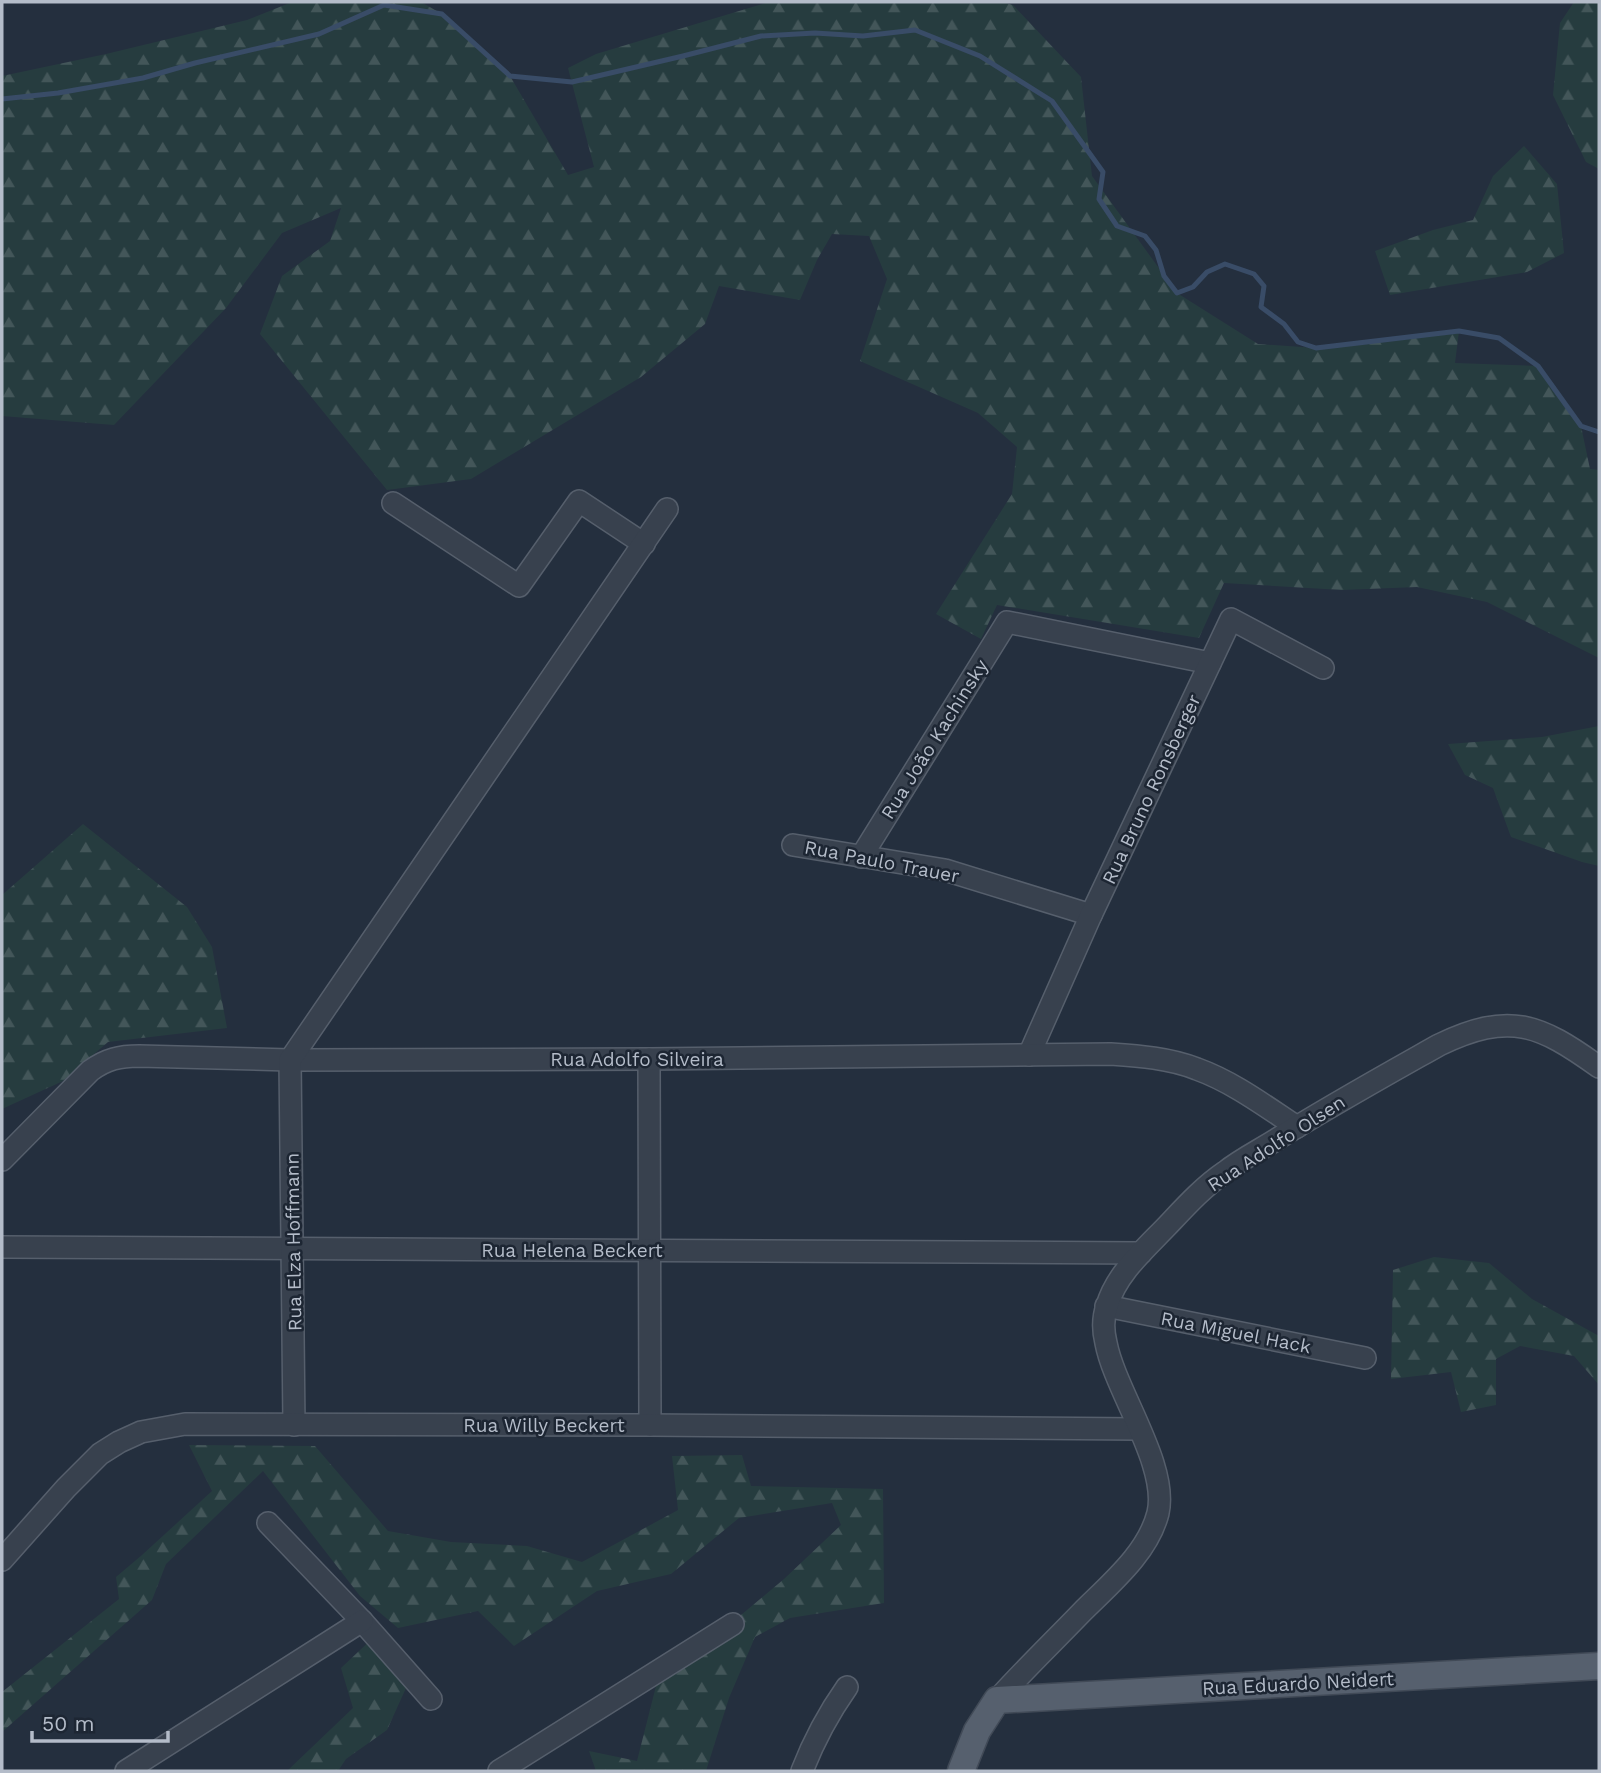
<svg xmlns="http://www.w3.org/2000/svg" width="1601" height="1773" font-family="'Work Sans',sans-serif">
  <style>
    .forest { fill: url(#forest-firs) }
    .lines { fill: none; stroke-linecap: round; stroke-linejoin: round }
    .stream { stroke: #394c67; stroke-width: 5 }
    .minor-casing { stroke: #565f6c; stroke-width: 24 }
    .major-casing { stroke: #414a57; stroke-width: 29 }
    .minor { stroke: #38414e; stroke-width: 21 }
    .major { stroke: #56606e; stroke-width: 26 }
    .labels { text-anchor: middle; stroke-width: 5; stroke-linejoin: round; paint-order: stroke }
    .street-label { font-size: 19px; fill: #b4bcc9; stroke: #1d2633 }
  </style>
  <defs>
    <pattern id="forest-firs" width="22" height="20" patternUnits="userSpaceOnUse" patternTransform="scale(1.75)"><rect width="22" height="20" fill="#263c3f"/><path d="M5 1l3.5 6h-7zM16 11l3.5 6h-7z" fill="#435659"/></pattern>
  </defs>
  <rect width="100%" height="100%" fill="#242f3e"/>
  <g class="forest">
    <path d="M292,2H421L442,14L510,76L568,175L594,167L568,68L596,54L769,2H1002L1013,5L1081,77L1092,176L1177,293L1258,344L1316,348L1459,331L1455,363L1538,366L1581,426L1590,469L1599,470V658L1487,602L1417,587L1342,590L1224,583L1199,638L997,605L981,639L936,614L1012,494L1017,447L978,413L860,361L887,279L869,236L832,234L817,260L800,300L719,286L705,324L641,377L471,479L387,490L260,334L282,276L330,241L341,208L282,233L226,308L114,425L2,416V76L106,54L247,20Z"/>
    <path d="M1574,2H1599V169L1586,162L1553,95L1560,23Z"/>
    <path d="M1524,146L1557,184L1564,253L1527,272L1390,295L1375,251L1433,230L1473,220L1493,176Z"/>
    <path d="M1599,726V866L1582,862L1511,837L1493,788L1465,775L1448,744L1542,737Z"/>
    <path d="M83,824L187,907L212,947L227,1028L108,1042L63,1081L2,1109V895Z"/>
    <path d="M1434,1257L1489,1263L1532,1299L1599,1336V1385L1574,1356L1520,1346L1496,1359V1405L1461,1412L1451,1372L1391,1379L1393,1270Z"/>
    <path d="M189,1445L315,1446L388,1531L451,1542L527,1546L582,1562L678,1510L672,1456L742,1455L751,1486L883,1489L884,1603L790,1618L755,1637L729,1698L706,1771H596L589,1751L637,1761L656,1686L784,1579L841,1525L832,1503L739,1518L671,1574L597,1591L514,1646L478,1611L398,1628L360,1596L263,1471L166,1564L152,1600L2,1732V1692L119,1599L116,1577L142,1555L212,1491Z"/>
    <path d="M375,1636L411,1677L387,1730L346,1759L338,1771H287L353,1708L341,1668Z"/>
  </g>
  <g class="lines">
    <path class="stream" d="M2,99L58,93L143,78L195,63L319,34L384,5L442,14L510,76L572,82L683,56L761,36L815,33L863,36L915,30L980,56L1052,101L1103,172L1099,199L1117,226L1145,236L1156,250L1164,276L1177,293L1193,287L1207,272L1225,264L1254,274L1264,286L1261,307L1284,324L1298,342L1316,348L1459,331L1499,338L1538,366L1581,426L1599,432"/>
    <g class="minor-casing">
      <g id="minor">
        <path d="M393,503L519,586L579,501L644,544"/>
        <path d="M793,845L945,870L1091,915"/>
        <path d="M861,857L1007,622L1210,663"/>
        <path d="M1029,1055L1091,915L1231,619L1323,668"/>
        <path d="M649,1059L650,1425"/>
        <path d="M2,1160L90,1071C106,1059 120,1056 139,1056L290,1060L649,1059L1110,1054C1139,1056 1169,1058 1197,1069C1233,1082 1265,1106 1297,1127"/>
        <path d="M2,1247L1141,1253"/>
        <path d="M1106,1306L1365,1358"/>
        <path d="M294,1425L290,1060L667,509"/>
        <path d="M268,1523L362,1621L431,1699"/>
        <path d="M2,1560L66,1488L100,1454L119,1442L141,1432L185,1424L650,1425L1139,1429"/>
        <path d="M997,1700C1024,1670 1053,1642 1082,1612C1110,1584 1148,1553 1158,1513C1169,1465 1115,1391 1106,1343C1103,1331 1103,1317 1107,1306C1116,1274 1145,1249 1167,1226C1185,1207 1203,1187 1225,1172C1240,1160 1258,1151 1274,1141C1328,1107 1384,1076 1439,1045C1510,1011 1539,1024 1599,1067"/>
        <path d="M126,1771L362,1621"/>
        <path d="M499,1771L733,1624"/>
        <path d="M802,1771C814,1740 828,1714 847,1687"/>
      </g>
    </g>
    <g class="major-casing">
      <path id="major" d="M961,1771L977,1731L997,1700L1599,1666"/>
    </g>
    <use href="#minor" class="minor"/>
    <use href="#major" class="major"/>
  </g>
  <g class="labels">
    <g class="street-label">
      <text transform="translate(934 739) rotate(-58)" y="7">Rua João Kachinsky</text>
      <text transform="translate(1151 789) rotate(-65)" y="7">Rua Bruno Ronsberger</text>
      <text transform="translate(882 861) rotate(11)" y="7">Rua Paulo Trauer</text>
      <text x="637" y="1066">Rua Adolfo Silveira</text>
      <text transform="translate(1276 1143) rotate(-33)" y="7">Rua Adolfo Olsen</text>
      <text transform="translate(293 1242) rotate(-91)" y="7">Rua Elza Hoffmann</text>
      <text x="572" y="1257">Rua Helena Beckert</text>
      <text transform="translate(1236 1332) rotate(11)" y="7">Rua Miguel Hack</text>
      <text x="544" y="1432">Rua Willy Beckert</text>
      <text transform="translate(1298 1683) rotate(-3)" y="7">Rua Eduardo Neidert</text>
    </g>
  </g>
  <rect width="1601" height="1773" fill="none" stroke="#b4bcc9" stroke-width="7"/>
  <path d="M32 1731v10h136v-10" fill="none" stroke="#b4bcc9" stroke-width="3.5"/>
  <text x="42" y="1731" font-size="21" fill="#b4bcc9" stroke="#1d2633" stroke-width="5" paint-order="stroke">50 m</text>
</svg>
